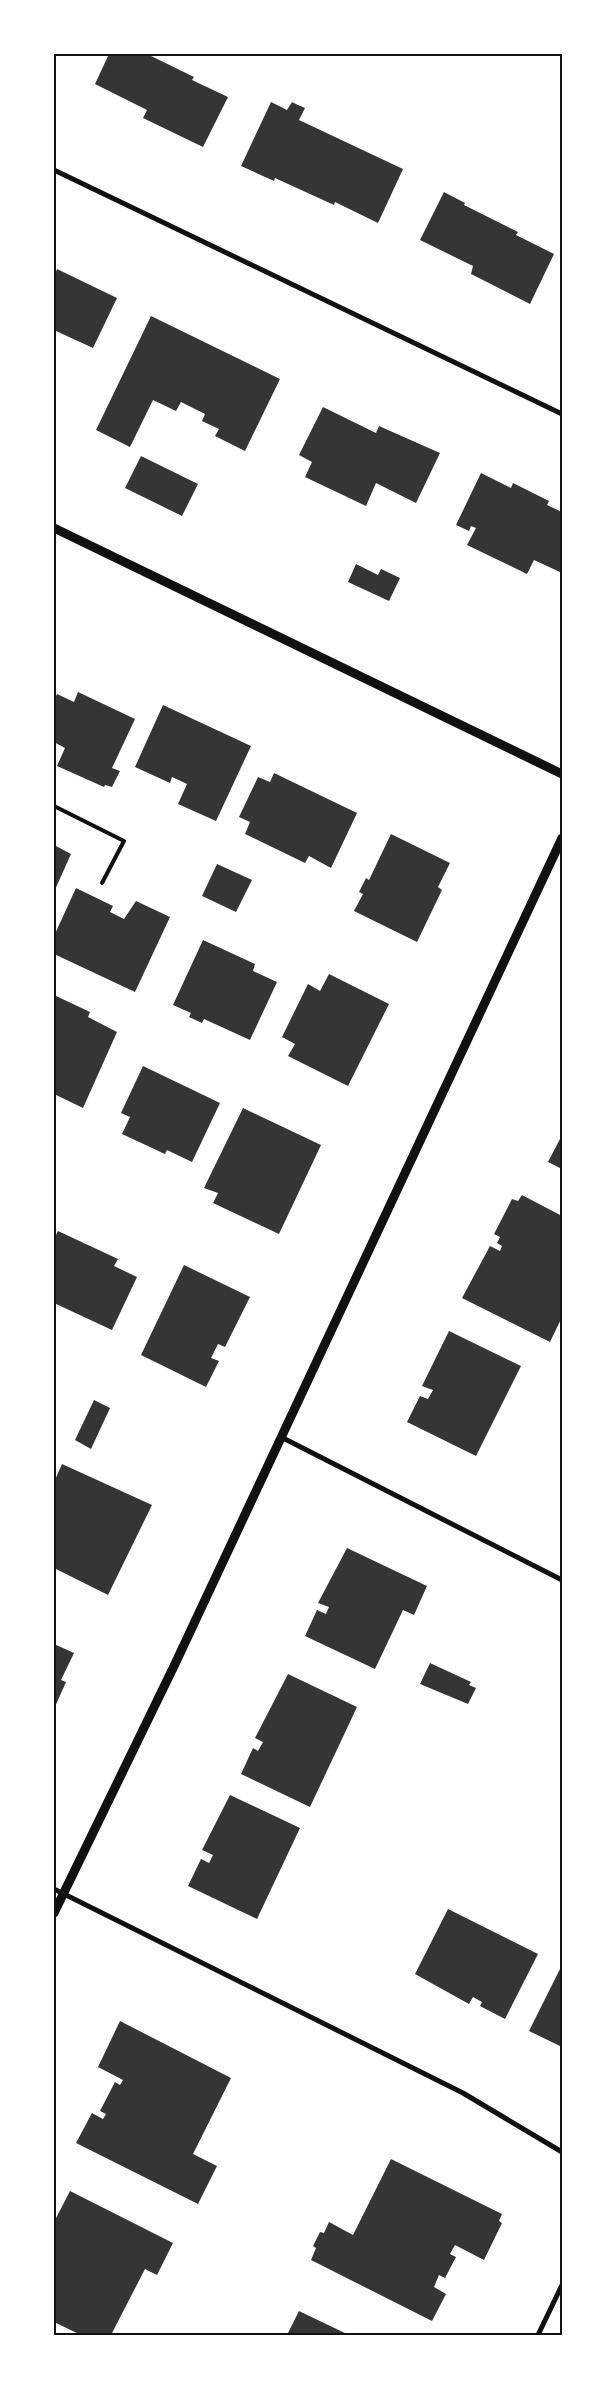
<svg xmlns="http://www.w3.org/2000/svg" width="616" height="2389" font-family="Arial,sans-serif">
  <style>
    .building { fill: #353535 }
    .lines { fill: none; stroke-linecap: round; stroke-linejoin: round }
    .service { stroke: #111; stroke-width: 4 }
    .minor { stroke: #111; stroke-width: 5 }
    .tertiary { stroke: #111; stroke-width: 9 }
    .neatline { fill: none; stroke: #111; stroke-width: 2 }
  </style>
  <rect width="100%" height="100%" fill="#fff"/>
  <g class="building">
    <path d="M109,54H147L194,77L192,80L228,97L203,147L143,118L147,110L95,84Z"/>
    <path d="M271,102L287,110L292,102L298,105L305,108L299,120L403,169L378,223L335,202L334,205L275,178L274,181L241,166Z"/>
    <path d="M444,192L465,203L464,205L518,232L516,235L554,254L530,304L471,274L473,266L420,240Z"/>
    <path d="M57,269L117,298L93,348L56,331L54,334V277Z"/>
    <path d="M151,316L280,379L245,451L215,436L219,429L202,421L205,414L181,402L176,411L153,400L130,447L96,430Z"/>
    <path d="M323,407L376,433L379,426L440,453L416,503L376,483L366,506L305,477L312,462L299,455Z"/>
    <path d="M141,456L198,484L182,516L125,488Z"/>
    <path d="M481,473L511,488L513,483L549,501L547,505L562,512V573L534,560L527,574L467,545L476,528L471,526L469,531L456,525Z"/>
    <path d="M356,564L378,575L381,569L400,578L389,601L348,582Z"/>
    <path d="M78,692L135,719L112,768L120,771L112,787L105,785L104,787L57,766L65,748L54,742V700L57,694L74,702Z"/>
    <path d="M163,705L251,746L216,821L178,804L187,784L172,777L170,783L135,767Z"/>
    <path d="M274,773L357,813L331,868L309,856L305,863L245,834L250,822L239,817L258,777L270,782Z"/>
    <path d="M391,834L450,863L438,887L442,890L417,942L354,911L363,894L359,892L366,878L369,880Z"/>
    <path d="M54,845L71,854L54,892Z"/>
    <path d="M217,864L252,880L236,912L202,896Z"/>
    <path d="M76,888L113,906L110,912L124,919L136,901L170,917L135,992L54,954V936Z"/>
    <path d="M203,940L255,964L253,971L277,982L250,1040L204,1019L202,1023L189,1017L191,1013L173,1005Z"/>
    <path d="M329,974L389,1004L348,1086L288,1056L295,1044L282,1037L308,984L320,991Z"/>
    <path d="M54,995L90,1012L88,1017L117,1032L83,1108L54,1094Z"/>
    <path d="M143,1066L220,1103L192,1162L167,1150L165,1154L122,1134L130,1117L121,1113Z"/>
    <path d="M243,1108L321,1145L279,1234L213,1203L218,1193L204,1188Z"/>
    <path d="M562,1135V1169L548,1162Z"/>
    <path d="M522,1195L562,1216V1317L550,1342L462,1298L490,1246L500,1251L502,1246L497,1243L500,1237L494,1234L512,1199L518,1201Z"/>
    <path d="M58,1231L118,1259L114,1266L137,1277L112,1330L54,1303V1239Z"/>
    <path d="M184,1265L250,1297L225,1347L218,1344L211,1358L219,1361L206,1387L141,1355Z"/>
    <path d="M449,1331L521,1366L476,1456L407,1422L420,1396L428,1399L433,1390L422,1386Z"/>
    <path d="M94,1400L110,1408L91,1449L75,1440Z"/>
    <path d="M62,1464L152,1505L108,1595L54,1568V1482Z"/>
    <path d="M347,1548L427,1586L414,1615L403,1610L375,1669L305,1636L317,1610L326,1614L329,1607L318,1603Z"/>
    <path d="M54,1644L74,1653L61,1680L66,1682L54,1709Z"/>
    <path d="M430,1663L471,1682L469,1685L476,1688L468,1704L420,1684Z"/>
    <path d="M288,1674L357,1707L310,1807L241,1774L253,1748L258,1751L263,1742L255,1738Z"/>
    <path d="M230,1795L300,1828L257,1919L188,1886L201,1859L209,1863L213,1855L202,1850Z"/>
    <path d="M448,1909L538,1954L505,2019L480,2006L482,2002L473,1997L469,2004L415,1974Z"/>
    <path d="M561,1967L562,1968V2047L529,2031Z"/>
    <path d="M120,2021L231,2078L193,2154L217,2166L198,2204L76,2143L92,2113L103,2119L106,2114L100,2111L115,2082L120,2085L123,2080L98,2067Z"/>
    <path d="M391,2159L502,2214L499,2221L502,2223L484,2260L455,2245L450,2254L456,2257L445,2278L439,2275L434,2287L446,2294L432,2321L311,2260L316,2248L313,2246L320,2232L324,2233L329,2222L353,2235Z"/>
    <path d="M70,2191L173,2243L157,2275L145,2269L111,2335H81L54,2322V2222Z"/>
    <path d="M299,2311L349,2335H287Z"/>
  </g>
  <g class="lines">
    <path class="service" d="M54,806L124,841L102,883"/>
    <g class="minor">
      <path d="M54,170L562,414"/>
      <path d="M281,1437L562,1580"/>
      <path d="M54,1889L463,2093L562,2152"/>
      <path d="M538,2335L562,2285"/>
    </g>
    <g class="tertiary">
      <path d="M54,528L562,774"/>
      <path d="M54,1913L175,1664L562,838"/>
    </g>
  </g>
  <rect width="616" height="2389" fill="none" stroke="#ffffff" stroke-width="110"/>
  <rect x="55" y="55" width="506" height="2279" class="neatline"/>
</svg>
